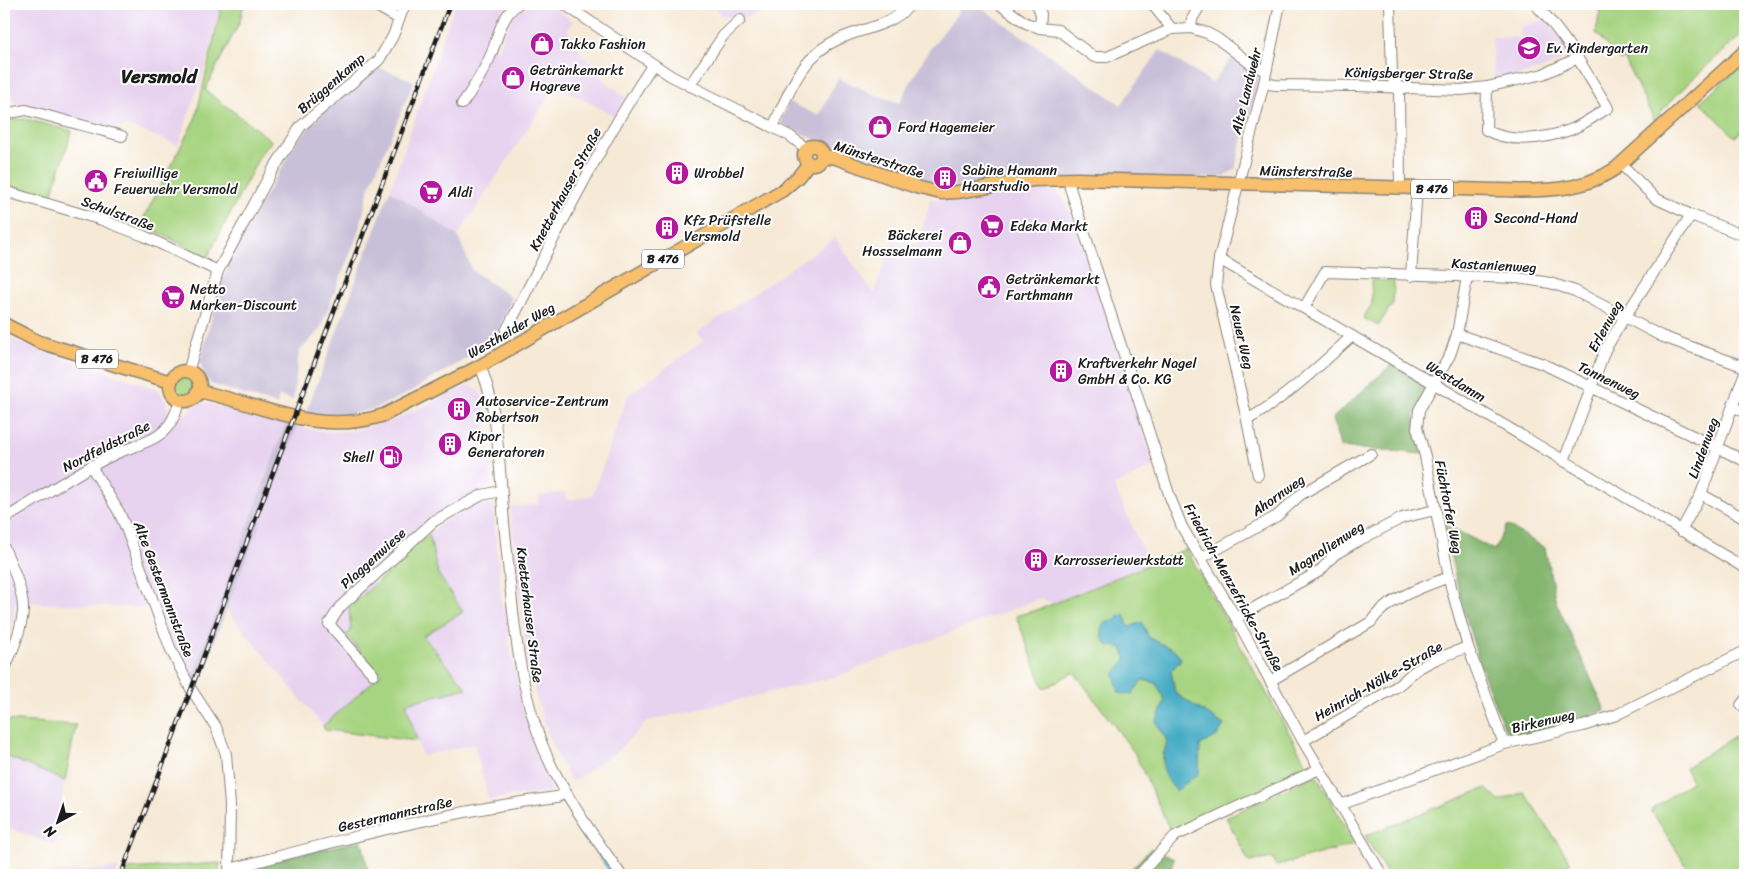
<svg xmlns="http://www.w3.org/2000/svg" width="1749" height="879" font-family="Sriracha,sans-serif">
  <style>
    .built { fill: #e7d2ef }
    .industrial { fill: #c8bfd8 }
    .green { fill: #a7d481; stroke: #62784e; fill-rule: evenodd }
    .forest { fill: #85b66f; stroke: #506946 }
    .water { fill: #45abc4; stroke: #306470 }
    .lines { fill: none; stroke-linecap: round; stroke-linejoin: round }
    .stream { stroke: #45abc4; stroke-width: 2.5 }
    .minor-casing { stroke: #898278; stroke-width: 12 }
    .major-casing { stroke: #898278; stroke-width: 15 }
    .minor { stroke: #fff; stroke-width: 10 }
    .major { stroke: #f8bf6c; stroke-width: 12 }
    .rail-casing { stroke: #1c1c1c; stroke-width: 4.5 }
    .rail { stroke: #fff; stroke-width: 2.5; stroke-dasharray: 8; stroke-linecap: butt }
    .labels { text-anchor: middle; stroke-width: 4; stroke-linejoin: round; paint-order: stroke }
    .shield { fill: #fff; stroke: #606060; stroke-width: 1 }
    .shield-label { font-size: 12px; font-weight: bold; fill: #1c1c1c }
    .poi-label { font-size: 14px; fill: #1c1c1c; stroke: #fff; text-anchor: start }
    .street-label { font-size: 14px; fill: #1c1c1c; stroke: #fff }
    .district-label { font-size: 19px; font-weight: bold; fill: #1c1c1c; stroke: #fff }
  </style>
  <rect width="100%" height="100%" fill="#fff"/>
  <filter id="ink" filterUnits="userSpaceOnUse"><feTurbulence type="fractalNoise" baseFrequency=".02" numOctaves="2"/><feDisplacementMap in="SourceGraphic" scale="10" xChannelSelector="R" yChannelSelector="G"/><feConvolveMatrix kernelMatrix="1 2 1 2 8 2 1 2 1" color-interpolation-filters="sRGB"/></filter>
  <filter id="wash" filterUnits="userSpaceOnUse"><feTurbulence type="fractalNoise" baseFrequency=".0096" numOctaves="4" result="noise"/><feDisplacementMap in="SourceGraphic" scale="20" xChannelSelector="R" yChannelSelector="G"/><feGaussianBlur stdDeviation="1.12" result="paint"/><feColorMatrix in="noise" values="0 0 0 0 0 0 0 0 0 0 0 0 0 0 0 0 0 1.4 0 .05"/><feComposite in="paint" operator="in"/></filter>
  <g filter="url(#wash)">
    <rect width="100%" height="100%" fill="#f6e9d5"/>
    <g class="built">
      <path d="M4,4H221L205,68L178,145L129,126L115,128L14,102L4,73Z"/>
      <path d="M455,4H508L493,23L485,44L498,51L506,29L515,14L526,6L537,4L546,8H554L573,21L567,30L581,53L604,80L626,98L614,116L556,85L458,236L390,190Z"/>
      <path d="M714,4H796L739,19L721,15Z"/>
      <path d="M1545,20L1565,43V52L1560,61L1539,70L1494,81L1492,37L1521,38L1520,27Z"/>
      <path d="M1044,188L1057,192L1067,204L1093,276L1147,445L1153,466L1114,486L1149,564L1053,603L1041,598L835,677L648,721L617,751L572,782L559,760L548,733L535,694L527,658L510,507L539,504V496L565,492L566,500L592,496L628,395L703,341L697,333L835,238L874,294L893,239L917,245L928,210L930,199L959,202Z"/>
      <path d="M4,335L25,346L158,389L166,402L167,409L186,414L193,406L202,402L286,423L191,680L172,645L157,606L146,608L16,602L11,635L4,653Z"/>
      <path d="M469,385L476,388L484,398L492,484L433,518L369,576L376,583L349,608L381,674L323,726L226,609L297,427L327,432L354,431L394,420Z"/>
      <path d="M493,505L502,608L507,615L509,644L528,730L550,789V792L511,796L489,801L474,744L422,756L406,703L467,688L423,636L463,612L438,574L429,534L437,526L469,506Z"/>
      <path d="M4,755L65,781L55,845L4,826Z"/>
      <path d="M119,868L116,875H48L50,873Z"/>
    </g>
    <g class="industrial">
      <path d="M965,4H976L1121,105L1160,50L1212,83L1232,58L1259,76L1235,169L1224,177L951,187L917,183L816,140L780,123L789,102L819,116L838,78L873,94L899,103L927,53Z"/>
      <path d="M377,67L414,81L369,188L359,231L320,329L299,352L293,400L279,396L277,405L211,384L205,376L200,362L221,283L246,230L297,141L324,111Z"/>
      <path d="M390,190L458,236L472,270L512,298L493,343L404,395L374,409L346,415L306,413Z"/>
      <path d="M286,423L297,427L196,688L191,680Z"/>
    </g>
    <g class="green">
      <path d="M222,4H244L240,21L205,90L272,141L262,152L207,258L141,223L196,117Z"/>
      <path d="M1592,4H1745V32C1714,60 1681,87 1654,120L1624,58L1620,61L1596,33L1600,10Z"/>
      <path d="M1745,63V128L1735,137L1700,102Z"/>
      <path d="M25,119L72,131L51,197L4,184V120Z"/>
      <path d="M1371,280L1394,281L1393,303L1378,326L1363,318L1372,304Z"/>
      <circle cx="184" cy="386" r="9"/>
      <path d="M429,534L438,574L463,612L423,636L467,688L406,703L417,741L325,730L323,726L381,674L346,635L351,631L349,608Z"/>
      <path d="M1186,549L1308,767L1171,832L1134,752L1074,672L1044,689L1016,616L1043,608ZM1149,638L1176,652L1181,659L1171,671L1175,693L1224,725L1217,736L1200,745L1198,758L1162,760L1167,741L1156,722L1165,701L1156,683L1143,680L1131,695L1126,659L1122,647Z"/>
      <path d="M4,720L76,725L65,781L4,755Z"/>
      <path d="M1736,735L1745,746V875H1692L1651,810L1692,781L1685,768Z"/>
      <path d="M1316,775L1348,831L1358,843L1276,866L1273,858L1249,862L1226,817Z"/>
      <path d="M1486,788L1499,801L1524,792L1571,863L1537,875H1388L1365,836Z"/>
      <path d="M220,863L218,875H125L127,869Z"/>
    </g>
    <g class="forest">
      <path d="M1392,364L1421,382L1425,390L1414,416L1422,454L1340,447L1333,418Z"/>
      <path d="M1443,523L1494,550L1507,525L1545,548L1556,602L1605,710C1575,720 1541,735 1508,735C1477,667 1459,596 1443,523Z"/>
      <path d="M362,840L369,875H256L255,865Z"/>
      <path d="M1151,848L1174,859L1168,875H1126Z"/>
    </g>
    <path class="water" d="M1124,614L1129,627L1142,622L1149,638L1176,651L1181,659L1171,671L1175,693L1224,725L1217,736L1200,745L1199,773L1176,791C1160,771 1161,765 1167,741L1156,722L1165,701L1156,683L1143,680L1131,695L1119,693L1114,674L1126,659L1122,647L1108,646L1102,637V625Z"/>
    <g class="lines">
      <path class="stream" d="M579,826L613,875"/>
    </g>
  </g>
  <g filter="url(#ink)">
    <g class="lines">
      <g class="minor-casing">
        <g id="minor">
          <path d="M373,4L399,19"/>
          <path d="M564,4L671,76L790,136L807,149"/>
          <path d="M999,4L1026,23L1040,28"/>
          <path d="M1037,4L1041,14L1040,28L1058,30L1094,57H1107L1172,29L1191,28L1207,33L1218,39L1255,67L1266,70"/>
          <path d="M1152,4L1172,29"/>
          <path d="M1280,4L1264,83L1219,259L1433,383L1745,568"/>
          <path d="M1390,4L1392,78L1399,87L1400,188"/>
          <path d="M1191,28L1192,19L1201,4"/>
          <path d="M1264,83L1275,85L1357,86L1461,90L1487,87L1543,74L1578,58"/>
          <path d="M689,86L723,36L740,20"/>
          <path d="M1487,87L1486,130C1511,144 1544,139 1570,130C1583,125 1596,115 1608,108C1586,71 1565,35 1535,4"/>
          <path d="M462,104C473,89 482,74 490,57C498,38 500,17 518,4"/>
          <path d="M4,114L26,110L122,136"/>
          <path d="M773,127C789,93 801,55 839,39C867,26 889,28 911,4"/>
          <path d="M1621,164L1655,198L1691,215L1745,236"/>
          <path d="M1069,180L1070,188L1170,497L1182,527L1236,618L1303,741L1382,875"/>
          <path d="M4,191L102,220L144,236L218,271"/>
          <path d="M1219,259L1216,285L1247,420C1286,398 1319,366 1352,336"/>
          <path d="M1411,276L1417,188"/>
          <path d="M1467,277L1457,334L1450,355L1419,410L1417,428L1425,456L1451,587L1468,647L1504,744"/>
          <path d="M1304,308L1325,272L1518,278L1550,283L1575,291L1661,336L1745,367"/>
          <path d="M506,331C553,241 597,149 653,64"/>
          <path d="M1457,334L1543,364L1745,461"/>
          <path d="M480,366C499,408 500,476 504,523C513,605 515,691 552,767C571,805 597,840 621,875"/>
          <path d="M188,372L218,271L272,171L301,126L379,60L393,36L405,4"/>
          <path d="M1733,407L1745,412"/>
          <path d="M1247,420L1258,475"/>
          <path d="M1564,461L1605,350L1624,318L1691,215"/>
          <path d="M91,466L119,512L126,528L171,650L191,689L216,727L226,754L230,805L229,875"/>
          <path d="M1701,494L1745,519"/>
          <path d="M4,519C40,498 75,473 113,455C127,448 147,444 159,435C171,427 176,413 180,400"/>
          <path d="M1681,531L1701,494L1745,372"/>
          <path d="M4,548C12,565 24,592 23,611C21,632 12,651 4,671"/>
          <path d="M1201,558L1277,516L1300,495L1371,454"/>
          <path d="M1236,618L1320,571L1334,555L1356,542L1402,518L1435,510"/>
          <path d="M373,674L329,624L340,607L434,521L482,495L501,491"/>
          <path d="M1270,681L1371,622C1384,600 1425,586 1449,577"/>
          <path d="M1741,705L1745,700"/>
          <path d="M1303,741L1396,687C1402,683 1406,679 1411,674C1427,661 1449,654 1468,647"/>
          <path d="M1340,805L1504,744L1583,726L1616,715L1745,651"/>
          <path d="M230,869C338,841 446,811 557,797L566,793"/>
          <path d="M1139,875L1175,836L1319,769"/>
        </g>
      </g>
      <g class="major-casing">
        <g id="major">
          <circle cx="813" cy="155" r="9"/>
          <path d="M822,156L836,158L916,187L941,193L957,192L1033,180L1077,179L1496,190C1537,191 1579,193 1615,169L1745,51"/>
          <path d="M4,324L39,342L171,382"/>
          <circle cx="185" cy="386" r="15"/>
          <path d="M198,391C262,404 317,437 384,415L480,366L783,190L798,177L809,163"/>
        </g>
      </g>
      <use href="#minor" class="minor"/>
      <use href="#major" class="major"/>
      <g class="rail-casing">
        <path id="rail" d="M121,875L450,4"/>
      </g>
      <use href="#rail" class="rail"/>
    </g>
  </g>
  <defs>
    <g id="shop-disc" transform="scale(1.25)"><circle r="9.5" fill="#b5179e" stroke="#fff"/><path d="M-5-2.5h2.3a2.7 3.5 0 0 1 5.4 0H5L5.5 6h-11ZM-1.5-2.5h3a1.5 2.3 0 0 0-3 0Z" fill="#fff"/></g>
    <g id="school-disc" transform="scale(1.25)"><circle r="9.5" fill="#b5179e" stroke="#fff"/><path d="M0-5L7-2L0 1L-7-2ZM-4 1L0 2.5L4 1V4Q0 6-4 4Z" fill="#fff"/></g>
    <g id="building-disc" transform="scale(1.25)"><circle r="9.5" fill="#b5179e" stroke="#fff"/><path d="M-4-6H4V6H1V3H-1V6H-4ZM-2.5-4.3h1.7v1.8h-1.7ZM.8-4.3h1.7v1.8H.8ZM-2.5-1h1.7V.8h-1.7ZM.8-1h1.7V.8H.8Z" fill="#fff"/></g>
    <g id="civic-disc" transform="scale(1.25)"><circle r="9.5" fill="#b5179e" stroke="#fff"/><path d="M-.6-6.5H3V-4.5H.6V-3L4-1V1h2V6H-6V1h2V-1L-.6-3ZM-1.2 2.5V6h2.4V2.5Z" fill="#fff"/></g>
    <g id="supermarket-disc" transform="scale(1.25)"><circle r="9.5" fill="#b5179e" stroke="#fff"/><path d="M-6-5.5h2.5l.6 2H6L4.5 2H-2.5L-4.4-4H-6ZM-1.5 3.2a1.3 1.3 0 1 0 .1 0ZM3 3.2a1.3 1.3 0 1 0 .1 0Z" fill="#fff"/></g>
    <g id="fuel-disc" transform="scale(1.25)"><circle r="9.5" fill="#b5179e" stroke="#fff"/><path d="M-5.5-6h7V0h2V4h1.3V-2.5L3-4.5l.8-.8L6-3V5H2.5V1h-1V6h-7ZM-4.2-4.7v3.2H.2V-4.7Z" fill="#fff"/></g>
  </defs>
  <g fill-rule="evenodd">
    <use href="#shop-disc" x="542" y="44"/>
    <use href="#school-disc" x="1529" y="48"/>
    <use href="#shop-disc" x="513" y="78"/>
    <use href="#shop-disc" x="880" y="127"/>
    <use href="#building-disc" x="677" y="173"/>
    <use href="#building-disc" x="945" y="178"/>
    <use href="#civic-disc" x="96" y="181"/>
    <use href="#supermarket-disc" x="431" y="192"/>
    <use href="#building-disc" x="1476" y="218"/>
    <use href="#supermarket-disc" x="992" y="226"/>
    <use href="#building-disc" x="667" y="228"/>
    <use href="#shop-disc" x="960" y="243"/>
    <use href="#civic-disc" x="989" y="287"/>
    <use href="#supermarket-disc" x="173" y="297"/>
    <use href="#building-disc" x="1061" y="371"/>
    <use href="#building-disc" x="459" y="409"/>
    <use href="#building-disc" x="450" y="444"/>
    <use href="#fuel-disc" x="391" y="457"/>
    <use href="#building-disc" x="1036" y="560"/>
  </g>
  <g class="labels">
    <g class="shield">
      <rect x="1411" y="179.5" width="42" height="19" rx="4"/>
      <rect x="642" y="249.5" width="42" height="19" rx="4"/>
      <rect x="76" y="349.5" width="42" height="19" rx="4"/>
    </g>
    <g class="shield-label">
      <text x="1432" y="193">B 476</text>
      <text x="663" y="263">B 476</text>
      <text x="97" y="363">B 476</text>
    </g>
    <g class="poi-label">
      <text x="560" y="49">Takko Fashion</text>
      <text x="1546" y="53">Ev. Kindergarten</text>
      <text x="530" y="75">Getränkemarkt<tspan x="530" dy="16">Hogreve</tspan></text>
      <text x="898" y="132">Ford Hagemeier</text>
      <text x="962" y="175">Sabine Hamann<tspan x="962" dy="16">Haarstudio</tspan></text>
      <text x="114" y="178">Freiwillige<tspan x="114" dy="16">Feuerwehr Versmold</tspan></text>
      <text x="694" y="178">Wrobbel</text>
      <text x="448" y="197">Aldi</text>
      <text x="1494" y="223">Second-Hand</text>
      <text x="684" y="225">Kfz Prüfstelle<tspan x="684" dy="16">Versmold</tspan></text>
      <text x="1010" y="231">Edeka Markt</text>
      <text x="942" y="240" text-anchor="end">Bäckerei<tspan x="942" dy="16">Hossselmann</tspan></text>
      <text x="1006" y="284">Getränkemarkt<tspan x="1006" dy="16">Farthmann</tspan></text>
      <text x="190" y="294">Netto<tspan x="190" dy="16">Marken-Discount</tspan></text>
      <text x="1078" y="368">Kraftverkehr Nagel<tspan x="1078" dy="16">GmbH &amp; Co. KG</tspan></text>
      <text x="476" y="406">Autoservice-Zentrum<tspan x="476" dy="16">Robertson</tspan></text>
      <text x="468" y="441">Kipor<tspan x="468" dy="16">Generatoren</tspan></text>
      <text x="374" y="462" text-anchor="end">Shell</text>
      <text x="1054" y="565">Karrosseriewerkstatt</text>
    </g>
    <g class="street-label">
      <text transform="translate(1409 73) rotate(1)" y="5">Königsberger Straße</text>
      <text transform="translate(331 83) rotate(-41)" y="5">Brüggenkamp</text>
      <text transform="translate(1246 91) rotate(-76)" y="5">Alte Landwehr</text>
      <text transform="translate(879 159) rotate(18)" y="5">Münsterstraße</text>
      <text transform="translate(1306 171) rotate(1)" y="5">Münsterstraße</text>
      <text transform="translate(565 189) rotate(-62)" y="5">Knetterhauser Straße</text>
      <text transform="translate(118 213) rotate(20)" y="5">Schulstraße</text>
      <text transform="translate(1494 265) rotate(3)" y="5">Kastanienweg</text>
      <text transform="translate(1605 326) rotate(-61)" y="5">Erlenweg</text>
      <text transform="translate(511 330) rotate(-30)" y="5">Westheider Weg</text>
      <text transform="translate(1242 337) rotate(77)" y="5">Neuer Weg</text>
      <text transform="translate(1609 380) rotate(26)" y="5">Tannenweg</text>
      <text transform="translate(1456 381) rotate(31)" y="5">Westdamm</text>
      <text transform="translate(106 446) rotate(-27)" y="5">Nordfeldstraße</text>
      <text transform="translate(1703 448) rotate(-70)" y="5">Lindenweg</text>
      <text transform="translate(1278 495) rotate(-35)" y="5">Ahornweg</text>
      <text transform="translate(1449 507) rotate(79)" y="5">Füchtorfer Weg</text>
      <text transform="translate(1326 548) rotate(-33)" y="5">Magnolienweg</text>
      <text transform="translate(373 558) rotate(-42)" y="5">Plaggenwiese</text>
      <text transform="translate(1234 587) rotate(61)" y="5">Friedrich-Menzefricke-Straße</text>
      <text transform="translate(164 589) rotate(69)" y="5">Alte Gestermannstraße</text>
      <text transform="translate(530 615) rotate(83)" y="5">Knetterhauser Straße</text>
      <text transform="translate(1378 681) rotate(-30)" y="5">Heinrich-Nölke-Straße</text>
      <text transform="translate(1543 721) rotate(-13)" y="5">Birkenweg</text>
      <text transform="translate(395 814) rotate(-13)" y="5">Gestermannstraße</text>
    </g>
    <g class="district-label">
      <text x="159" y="83">Versmold</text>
    </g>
  </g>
  <rect width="1749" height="879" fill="none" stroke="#fff" stroke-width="20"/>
  <g transform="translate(58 822) rotate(220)" stroke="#ffffff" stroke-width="4" paint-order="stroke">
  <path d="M0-4L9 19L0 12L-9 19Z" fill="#1c1c1c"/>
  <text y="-8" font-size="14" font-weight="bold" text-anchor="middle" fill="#1c1c1c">N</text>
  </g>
</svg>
